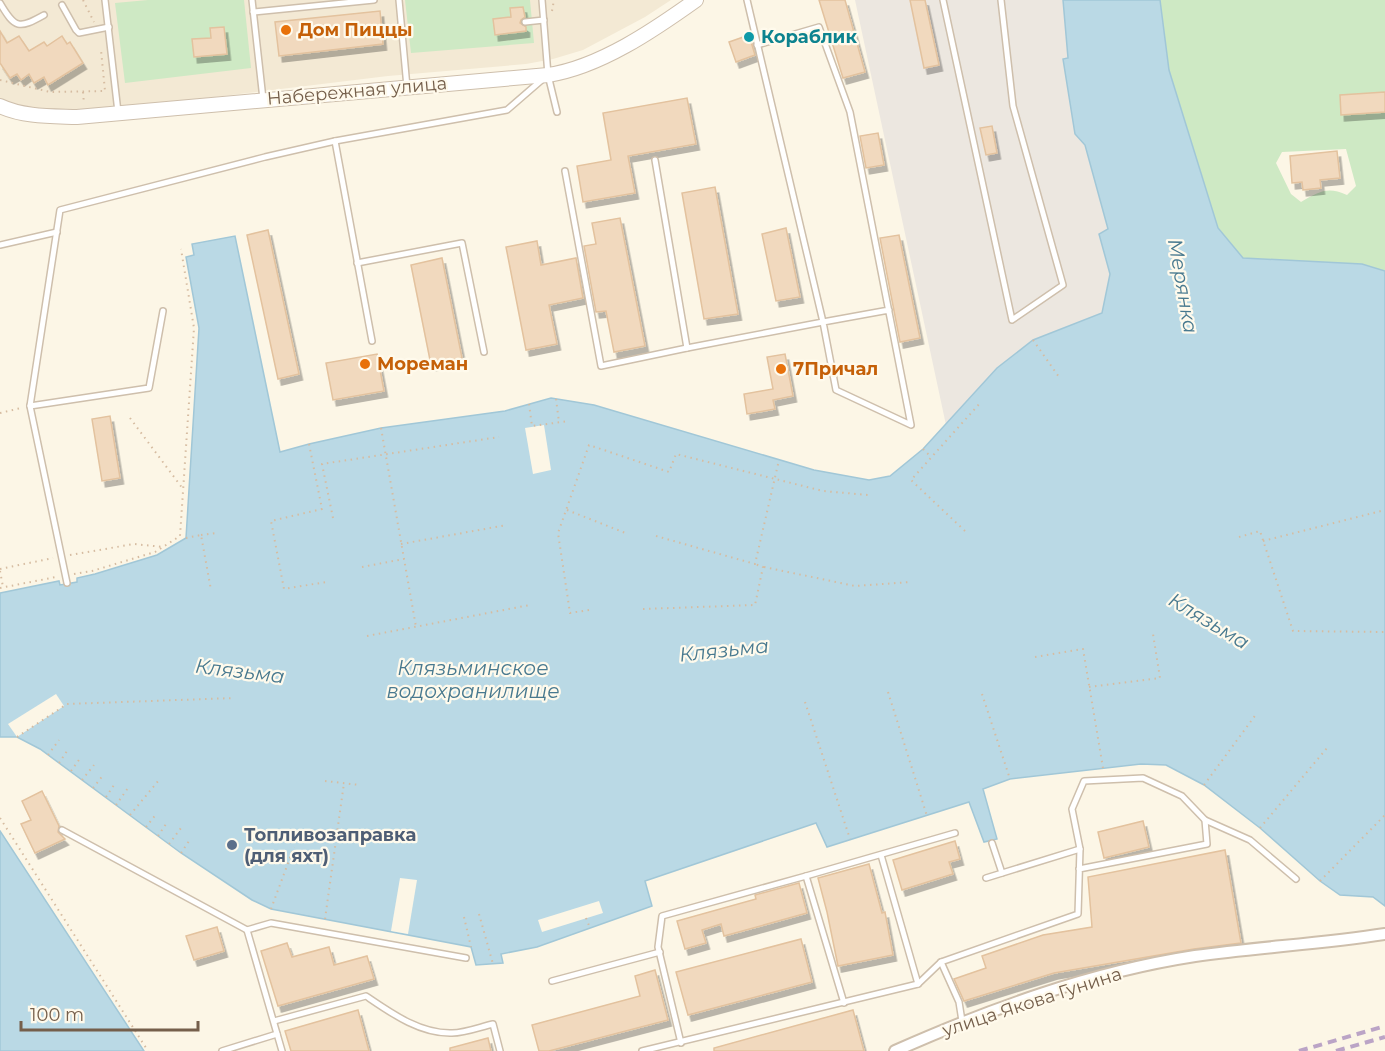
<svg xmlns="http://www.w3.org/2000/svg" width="1385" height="1051" font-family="Montserrat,sans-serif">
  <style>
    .residential { fill: #f3e9d4 }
    .industrial { fill: #ece7e0 }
    .green { fill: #cee9c4; fill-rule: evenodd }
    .water { fill: #bad9e5; stroke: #a1c7d7; stroke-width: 1.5 }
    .pier { fill: #fcf6e6 }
    .building { fill: #f1d9be; stroke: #e3c29e; stroke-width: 1.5; filter: url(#shadow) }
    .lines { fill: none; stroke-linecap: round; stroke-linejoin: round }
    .service-casing { stroke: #cebfac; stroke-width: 8 }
    .minor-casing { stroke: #cebfac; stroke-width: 14 }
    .tertiary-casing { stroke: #cebfac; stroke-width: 16 }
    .path { stroke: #d6bca1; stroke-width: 2; stroke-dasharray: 1.5 4.5; stroke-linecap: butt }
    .service { stroke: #fff; stroke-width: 5 }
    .minor { stroke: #fff; stroke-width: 10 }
    .tertiary { stroke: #fff; stroke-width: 14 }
    .rail { stroke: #bba4c6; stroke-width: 4; stroke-dasharray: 9 6; stroke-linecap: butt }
    .food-dot { fill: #e8710a; stroke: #fffaec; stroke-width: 2 }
    .culture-dot { fill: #0f9aa8; stroke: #fffaec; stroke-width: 2 }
    .service-dot { fill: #5c6f8a; stroke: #fffaec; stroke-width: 2 }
    .labels { text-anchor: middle; stroke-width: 4.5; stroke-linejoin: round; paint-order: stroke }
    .food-label { font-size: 18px; font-weight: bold; fill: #c56008; stroke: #fffaec; text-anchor: start }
    .culture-label { font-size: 18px; font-weight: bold; fill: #0d838f; stroke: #fffaec; text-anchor: start }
    .street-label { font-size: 18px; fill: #755f4b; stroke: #fffaec }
    .service-label { font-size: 18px; font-weight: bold; fill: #4e5e75; stroke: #fffaec; text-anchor: start }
    .water-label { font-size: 20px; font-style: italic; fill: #48798f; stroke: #fffaec }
  </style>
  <defs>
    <filter id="shadow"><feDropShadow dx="3.5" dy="6" stdDeviation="0" flood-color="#0004"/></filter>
  </defs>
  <rect width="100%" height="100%" fill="#fcf6e6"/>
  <path class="residential" d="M0,0H671L645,17L583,50L553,59L526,64L388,76L107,110L48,111L0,102Z"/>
  <path class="industrial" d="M855,0H1063L1068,58L1064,59L1108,230L1099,234L1110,274L1102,313L1033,340L997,368L946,425Z"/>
  <g class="green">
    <path d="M148,0H244L251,68L125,83L115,3Z"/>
    <path d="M405,0H530L534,43L411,53Z"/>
    <path d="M1160,0H1385V92L1340,95L1341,115L1385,112V271L1362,264L1243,258L1218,228L1169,70ZM1346,149L1356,186L1347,195C1327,186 1319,192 1301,202L1291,194L1276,163L1282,152Z"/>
  </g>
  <g class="water">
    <path d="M1063,0H1160L1169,70L1218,228L1243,258L1362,264L1385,271V906L1373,897L1340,895L1320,881L1260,828L1204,785L1166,765L1141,764L1010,779L983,789L997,839L984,842L969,802L827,847L816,823L645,881L652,906L537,947L501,954L503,963L476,965L471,947L271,909L252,900L181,853L40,749L17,737H0V593L59,581L60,585L77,582V578L95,574L157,555L186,538L199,328L186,257L194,255L192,244L235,236L280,452L309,444L381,428L505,411L551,398L594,405L814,470L869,480L890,476L923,449L997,368L1033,340L1102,313L1110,274L1099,234L1108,229L1085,145L1075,134L1063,59L1068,58Z"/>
    <path d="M0,831L144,1051H0Z"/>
  </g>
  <g class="pier">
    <path d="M544,425L551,470L533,474L525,428Z"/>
    <path d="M56,694L64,706L17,737L8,724Z"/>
    <path d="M400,878L417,880L408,934L391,931Z"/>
    <path d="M599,901L603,913L542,932L538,920Z"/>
  </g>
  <g class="building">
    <path d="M819,0H845L865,72L843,78Z"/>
    <path d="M910,0H925L939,65L924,68Z"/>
    <path d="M523,7L525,17L521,20L520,23L526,27V31L495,35L493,19L511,17L510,8Z"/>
    <path d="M380,11L383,44L279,56L275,22Z"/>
    <path d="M224,27L227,54L194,57L192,39L211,38L210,28Z"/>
    <path d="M0,31L7,43L19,36L29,51L44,42L47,46L62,36L67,44L70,42L83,63L48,85L44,77L34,83L29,74L21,80L17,74L10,78L0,63Z"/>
    <path d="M749,35L755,55L736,62L729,42Z"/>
    <path d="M1385,92V112L1341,115L1340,95Z"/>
    <path d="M687,98L696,144L628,156L635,193L583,202L577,166L611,160L603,113Z"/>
    <path d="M992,126L997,153L986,155L980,128Z"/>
    <path d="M878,133L884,165L866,168L860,136Z"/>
    <path d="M1337,151L1340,178L1320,180L1321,188L1303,190L1302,182L1292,183L1290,156Z"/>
    <path d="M715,187L738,314L704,319L682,193Z"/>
    <path d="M620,218L645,346L614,352L606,311L596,312L584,246L596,244L592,223Z"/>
    <path d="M786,228L800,297L776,301L762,234Z"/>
    <path d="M268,230L299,374L278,379L247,235Z"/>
    <path d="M899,235L920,338L900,342L880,238Z"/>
    <path d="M537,241L541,265L576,258L583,298L549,305L557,344L526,350L506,247Z"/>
    <path d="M442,258L462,358L431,365L411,265Z"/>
    <path d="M377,354L384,391L333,400L326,363Z"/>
    <path d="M785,354L793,396L773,400L775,409L747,414L744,394L773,389L767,357Z"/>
    <path d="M110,416L120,478L102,481L92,419Z"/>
    <path d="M42,791L59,826L58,832L65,839L35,853L21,824L31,820L22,801Z"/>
    <path d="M1143,821L1149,847L1104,858L1098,832Z"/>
    <path d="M955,841L960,859L949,862L953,874L902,890L893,860Z"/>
    <path d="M1225,850L1241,943L1194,949L1054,973L964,1001L954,979L986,968L982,956L1043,935L1092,927L1088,877Z"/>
    <path d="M869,864L882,913L885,912L893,955L838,966L827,912L818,878Z"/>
    <path d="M799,883L807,913L724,936L721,924L702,930L706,943L685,949L677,921L756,899L755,895Z"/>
    <path d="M217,927L224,951L194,960L186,936Z"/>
    <path d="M801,939L812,982L688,1015L676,972Z"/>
    <path d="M287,943L292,957L329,947L334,965L367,956L374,979L278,1006L261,951Z"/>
    <path d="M655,970L668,1020L549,1051H539L532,1025L640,996L635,976Z"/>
    <path d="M358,1010L369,1051H291L285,1031Z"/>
    <path d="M853,1010L864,1051H714V1048Z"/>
    <path d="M488,1038L491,1051H450V1048Z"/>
  </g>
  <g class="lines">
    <g class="service-casing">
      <g id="service">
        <path d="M105,0L118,112"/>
        <path d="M252,0L263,99"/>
        <path d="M399,0L407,87"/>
        <path d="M542,0L548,75L557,112"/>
        <path d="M943,0L1012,320L1063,285L1013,106L1001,0"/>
        <path d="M0,3C15,29 19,29 44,15"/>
        <path d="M62,5L76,30L79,33L109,27"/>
        <path d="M253,12L374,0"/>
        <path d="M525,22L544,20"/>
        <path d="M757,45L819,27L850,112L911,425L836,390L823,322L889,310"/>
        <path d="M335,141L372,341"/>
        <path d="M655,160L687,348L823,322L747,0"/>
        <path d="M565,171L601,366L687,348"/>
        <path d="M0,245L57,232"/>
        <path d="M357,263L462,243L484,352"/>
        <path d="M163,311L149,388L30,406L60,210L265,157L335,141L507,110L544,78"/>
        <path d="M30,406L67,583"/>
        <path d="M1205,820L1250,840L1296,879"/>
        <path d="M62,830L247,930"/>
        <path d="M992,843L1002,873"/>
        <path d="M881,855L918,984"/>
        <path d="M806,876L955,833"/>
        <path d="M986,878L1080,849"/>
        <path d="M941,962L959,1002L962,1021"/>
        <path d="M552,981L660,952"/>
        <path d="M274,1021L366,996C391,1013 420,1034 452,1033C465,1033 480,1027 493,1024L500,1051"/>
        <path d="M681,1043L658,947L662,916L806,876L844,1003"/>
        <path d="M222,1051L277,1034"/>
        <path d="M282,1051L247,930L271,923L466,958"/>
        <path d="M642,1051L918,984L941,962L1078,914L1080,849L1072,809L1084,781L1143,778L1182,796L1205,820L1207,844L1079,869"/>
      </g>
    </g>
    <g class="minor-casing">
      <path id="minor" d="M895,1051C990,1009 1091,972 1195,956C1258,947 1322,944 1385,934"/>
    </g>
    <g class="tertiary-casing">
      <path id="tertiary" d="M0,106C23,117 52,116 77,117L548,75C600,67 654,30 696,0"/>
    </g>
    <g class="path">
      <path d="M83,0L94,22"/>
      <path d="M552,11L554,0"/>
      <path d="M0,80L50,92L105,91L101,50"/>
      <path d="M83,92L84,104"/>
      <path d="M1033,340L1059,377"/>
      <path d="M556,399L559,422"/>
      <path d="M529,404L532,426L569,421"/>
      <path d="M0,413L21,408"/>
      <path d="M130,418L183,489"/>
      <path d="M381,428L416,627"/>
      <path d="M309,444L322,509L271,521L284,589L326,582"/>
      <path d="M923,449L931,457"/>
      <path d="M567,510L628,534"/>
      <path d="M333,518L322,464L499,437"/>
      <path d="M965,531L911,480L981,402"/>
      <path d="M201,535L216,533"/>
      <path d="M656,536L755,564L779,460"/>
      <path d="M1239,537L1260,531L1293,631L1385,632"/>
      <path d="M186,538L201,535L211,590"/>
      <path d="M1263,541L1385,510"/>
      <path d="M401,544L507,525"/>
      <path d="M70,555L134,544L163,547"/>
      <path d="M362,567L404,559"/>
      <path d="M764,567L855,586L911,582"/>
      <path d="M0,569L53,558"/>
      <path d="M0,571L3,587"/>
      <path d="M74,574L92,571L155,552L180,536L194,328L181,249"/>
      <path d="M0,588L56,577"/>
      <path d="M643,609L755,605L763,567L755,564"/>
      <path d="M589,610L570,613L558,533L589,445L669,472L676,454L823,491L868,495"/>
      <path d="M367,636L530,605"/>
      <path d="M1035,657L1083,649L1103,768"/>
      <path d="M1089,687L1160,678L1153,634"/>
      <path d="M888,692L927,816"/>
      <path d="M982,694L1010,779"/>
      <path d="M805,702L850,839"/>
      <path d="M17,737L67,704L234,698"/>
      <path d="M48,755L59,740"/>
      <path d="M59,763L69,748"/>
      <path d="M71,771L81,757"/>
      <path d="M82,780L94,765"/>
      <path d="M325,781L360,785"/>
      <path d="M1204,785L1257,713"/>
      <path d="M93,788L104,774"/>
      <path d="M106,797L116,782"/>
      <path d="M116,805L128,788"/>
      <path d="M130,815L159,780"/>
      <path d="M0,818L148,1051"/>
      <path d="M146,827L157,813"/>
      <path d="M1260,828L1327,748"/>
      <path d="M158,836L168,821"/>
      <path d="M169,844L181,828"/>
      <path d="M181,853L191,838"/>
      <path d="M1320,881L1385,815"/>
      <path d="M271,909L294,847"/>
      <path d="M479,914L493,964"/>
      <path d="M464,917L471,947"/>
      <path d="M586,918L590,928"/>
      <path d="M325,919L344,783"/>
    </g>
    <use href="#service" class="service"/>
    <use href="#minor" class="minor"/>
    <use href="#tertiary" class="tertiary"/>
    <g class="rail">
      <path d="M1299,1051L1385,1026"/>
      <path d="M1336,1051L1385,1037"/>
    </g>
  </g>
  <g class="food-dot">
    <circle cx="286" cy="30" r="6"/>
    <circle cx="365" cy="364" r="6"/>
    <circle cx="781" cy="369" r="6"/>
  </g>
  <circle class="culture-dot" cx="749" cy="37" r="6"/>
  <circle class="service-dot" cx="232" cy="845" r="6"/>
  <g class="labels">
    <g class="food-label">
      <text x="298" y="36">Дом Пиццы</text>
      <text x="377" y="370">Мореман</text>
      <text x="793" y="375">7Причал</text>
    </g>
    <g class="culture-label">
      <text x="761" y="43">Кораблик</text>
    </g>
    <g class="street-label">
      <text transform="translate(357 91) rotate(-5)" y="6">Набережная улица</text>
      <text transform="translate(1032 1002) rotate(-18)" y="6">улица Якова Гунина</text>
    </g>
    <g class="service-label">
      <text x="244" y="841">Топливозаправка<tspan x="244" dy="21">(для яхт)</tspan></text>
    </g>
    <g class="water-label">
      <text transform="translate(1183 286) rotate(80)" y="7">Мерянка</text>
      <text transform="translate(1209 621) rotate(31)" y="7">Клязьма</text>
      <text transform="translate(724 650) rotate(-6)" y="7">Клязьма</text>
      <text x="473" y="675">Клязьминское<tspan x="473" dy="23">водохранилище</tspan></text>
      <text transform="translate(240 671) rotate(7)" y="7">Клязьма</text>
    </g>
  </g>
  <path d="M21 1021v9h177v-9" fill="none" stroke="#755f4b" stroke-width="3"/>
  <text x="30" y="1021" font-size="18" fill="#755f4b" stroke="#fffaec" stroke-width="4.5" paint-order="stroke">100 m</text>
</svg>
